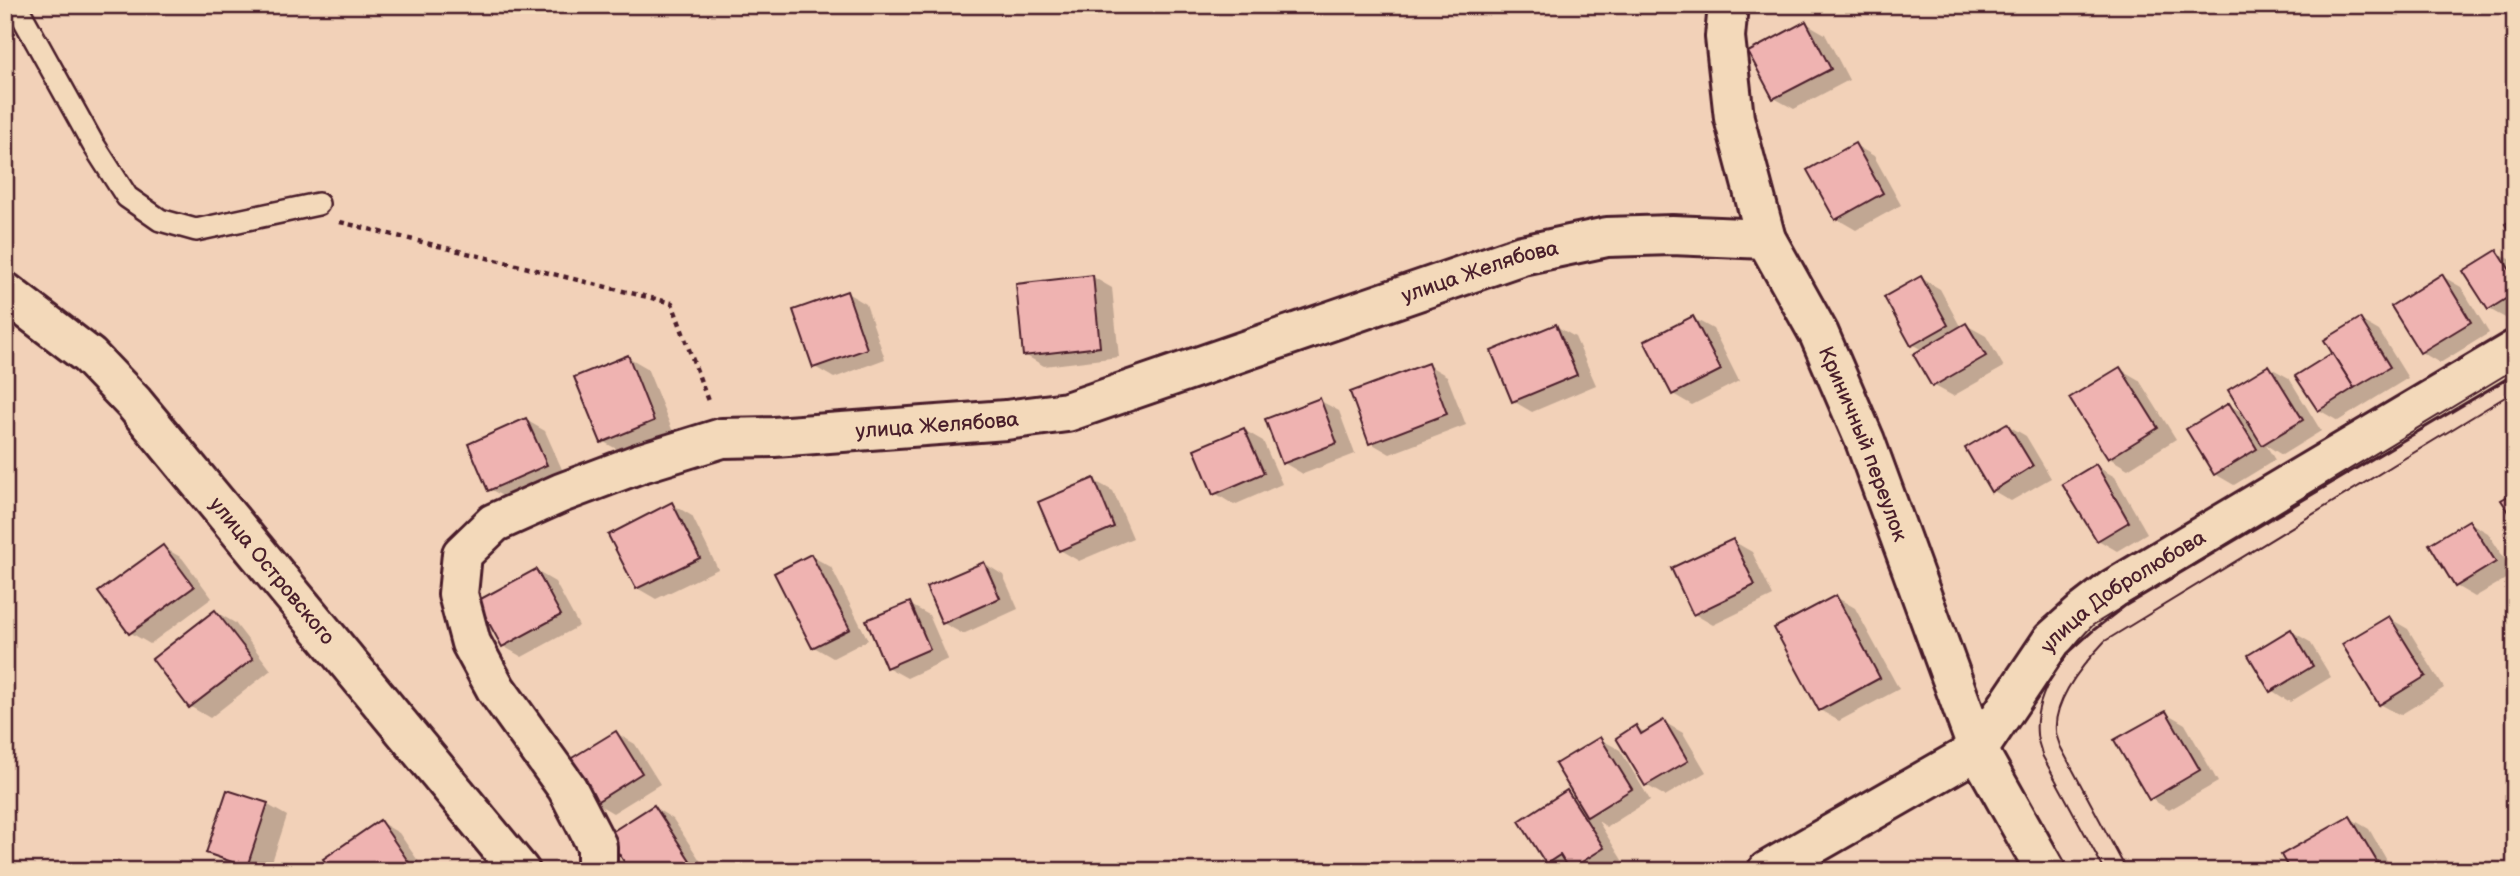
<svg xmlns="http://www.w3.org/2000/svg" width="2520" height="876" font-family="'Balsamiq Sans',sans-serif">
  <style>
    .shadow { fill: #0003 }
    .building { fill: #efb3b1; stroke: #4a1f2b; stroke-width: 2 }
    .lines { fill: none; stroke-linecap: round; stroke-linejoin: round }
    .service-casing { stroke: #4a1f2b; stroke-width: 26 }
    .minor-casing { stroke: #4a1f2b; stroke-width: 44 }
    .path { stroke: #4a1f2b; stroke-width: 4.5; stroke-dasharray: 5 5; stroke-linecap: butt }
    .service { stroke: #f3d9ba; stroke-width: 21 }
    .minor { stroke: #f3d9ba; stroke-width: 38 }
    .tram { stroke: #4a1f2b; stroke-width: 2 }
    .labels { text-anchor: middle; stroke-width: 7; stroke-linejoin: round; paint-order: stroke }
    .street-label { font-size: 21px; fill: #4a1f2b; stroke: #f3d9ba }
  </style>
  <rect width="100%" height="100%" fill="#f2d1b8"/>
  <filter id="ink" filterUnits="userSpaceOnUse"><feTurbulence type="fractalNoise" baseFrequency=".0143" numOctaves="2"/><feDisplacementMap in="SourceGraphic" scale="14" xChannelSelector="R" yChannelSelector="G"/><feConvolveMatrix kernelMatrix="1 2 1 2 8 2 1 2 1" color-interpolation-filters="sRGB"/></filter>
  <g filter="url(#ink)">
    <g class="shadow">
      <path d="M121,5H152L133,13Z"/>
      <path d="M1806,23L1825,34L1849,80L1794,109L1774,98Z"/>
      <path d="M1855,145L1874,156L1901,205L1856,230L1837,219Z"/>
      <path d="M2497,252L2515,262V316L2509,320L2489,309L2465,272Z"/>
      <path d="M2442,276L2461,287L2489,333L2440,363L2421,352Z"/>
      <path d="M1093,277L1112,288L1119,357L1044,366L1025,355Z"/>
      <path d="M1921,278L1940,289L1961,328L1966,325L1986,336L2004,367L1953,396L1933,385L1922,350L1912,344Z"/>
      <path d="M847,293L866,304L885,359L834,378L815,367Z"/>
      <path d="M1693,318L1713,329L1739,381L1692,405L1673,394Z"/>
      <path d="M2360,320L2379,331L2408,378L2338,421L2319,410L2298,377L2335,354Z"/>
      <path d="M1556,326L1575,337L1596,385L1532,412L1513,401Z"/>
      <path d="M628,357L647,368L673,432L622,452L602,441Z"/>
      <path d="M1428,365L1447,376L1466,425L1390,454L1371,443Z"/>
      <path d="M2269,367L2289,378L2321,431L2282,455L2266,445L2275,460L2234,485L2215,474L2229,405L2245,414Z"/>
      <path d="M2120,369L2139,380L2176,439L2128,469L2109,458Z"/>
      <path d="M1319,400L1339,411L1355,454L1303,474L1284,463Z"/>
      <path d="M526,420L545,431L565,476L509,500L490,489Z"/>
      <path d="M2007,425L2026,436L2051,478L2011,501L1992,490Z"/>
      <path d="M1244,430L1263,441L1282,484L1234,505L1215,493Z"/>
      <path d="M2096,466L2115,477L2147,533L2117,551L2098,540Z"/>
      <path d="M1093,480L1113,491L1133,538L1079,561L1060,550Z"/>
      <path d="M672,504L692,516L718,569L656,599L637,588Z"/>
      <path d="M2469,522L2488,533L2514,574L2475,597L2456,586Z"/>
      <path d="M1733,541L1752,552L1773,596L1713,625L1694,614Z"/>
      <path d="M163,547L182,558L212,598L150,644L131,633Z"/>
      <path d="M811,556L831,567L868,640L833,658L814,647Z"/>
      <path d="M984,563L1003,575L1018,609L963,634L943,623Z"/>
      <path d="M536,571L555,582L579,626L522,657L503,646Z"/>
      <path d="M1836,597L1855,608L1899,689L1839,721L1820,710Z"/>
      <path d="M909,604L929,615L948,659L907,678L887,667Z"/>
      <path d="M216,612L235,623L271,670L210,718L191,707L154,659Z"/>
      <path d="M2389,618L2408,629L2444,688L2400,715L2380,704Z"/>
      <path d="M2291,631L2310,642L2331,677L2290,702L2271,690Z"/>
      <path d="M2166,713L2185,724L2218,782L2169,810L2150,798Z"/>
      <path d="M1664,722L1683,733L1706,772L1665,796L1646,785L1636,727L1646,733Z"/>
      <path d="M616,733L635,744L660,784L613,813L594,802Z"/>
      <path d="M1600,739L1620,750L1650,800L1607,827L1598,821L1622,860L1604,871H1562L1547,863L1567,792L1577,798Z"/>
      <path d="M228,792L268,805L287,816L269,871H250L227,863L208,852Z"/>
      <path d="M654,807L673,819L707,871H632Z"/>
      <path d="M2350,818L2369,829L2393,871H2292Z"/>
      <path d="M380,822L399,833L425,871H334Z"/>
    </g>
    <g class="building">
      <path d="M1806,21L1831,69L1773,99L1748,52Z"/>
      <path d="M2515,125V145L2506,130Z"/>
      <path d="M1855,143L1883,193L1835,220L1807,170Z"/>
      <path d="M2515,218V240L2505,224Z"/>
      <path d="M2497,250L2515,278V293L2488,310L2463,271Z"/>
      <path d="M2442,274L2471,322L2420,353L2391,306Z"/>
      <path d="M1093,275L1100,347L1023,356L1016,284Z"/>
      <path d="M1921,276L1948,325L1911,346L1884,297Z"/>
      <path d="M847,291L867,349L813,368L793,310Z"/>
      <path d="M1693,316L1721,370L1672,395L1644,341Z"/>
      <path d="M2360,318L2390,367L2354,388L2324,340Z"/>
      <path d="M1966,323L1986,356L1932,387L1913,354Z"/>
      <path d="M1556,324L1577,375L1512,402L1491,351Z"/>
      <path d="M2332,353L2354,388L2318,411L2295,376Z"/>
      <path d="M628,355L654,421L601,443L574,377Z"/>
      <path d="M1428,363L1447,414L1369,444L1350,392Z"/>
      <path d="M2269,365L2303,420L2262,445L2228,390Z"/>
      <path d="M2120,367L2158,428L2108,459L2069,398Z"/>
      <path d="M1320,398L1337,443L1282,464L1265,419Z"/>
      <path d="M2229,403L2257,449L2214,475L2186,429Z"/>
      <path d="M526,418L547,465L488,491L468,444Z"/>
      <path d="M2007,423L2033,466L1991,492L1965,448Z"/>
      <path d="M1244,428L1264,473L1213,495L1194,449Z"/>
      <path d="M2096,464L2129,522L2097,541L2062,484Z"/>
      <path d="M1094,478L1114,527L1059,551L1038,502Z"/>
      <path d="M2515,492V521L2501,500Z"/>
      <path d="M672,502L700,558L636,589L608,535Z"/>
      <path d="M2469,520L2496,562L2455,587L2429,544Z"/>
      <path d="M1733,539L1755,585L1693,615L1671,568Z"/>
      <path d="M163,545L194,587L129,634L98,592Z"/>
      <path d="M811,554L850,629L812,648L774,573Z"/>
      <path d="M984,562L1000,598L942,624L926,587Z"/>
      <path d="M536,569L561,615L502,647L477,601Z"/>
      <path d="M1836,595L1880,678L1819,711L1774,628Z"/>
      <path d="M910,602L930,649L886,668L866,620Z"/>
      <path d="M215,610L253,659L189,708L152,659Z"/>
      <path d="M2389,616L2426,676L2379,705L2342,644Z"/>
      <path d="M2291,629L2313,666L2270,692L2248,655Z"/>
      <path d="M2166,711L2200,770L2149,800L2114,740Z"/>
      <path d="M1664,720L1688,761L1645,786L1616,738L1636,725L1641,734Z"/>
      <path d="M616,731L642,773L593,804L567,761Z"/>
      <path d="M1600,737L1632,789L1587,817L1555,764Z"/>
      <path d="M227,790L268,803L247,867L206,853Z"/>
      <path d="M1567,790L1604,848L1569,870L1560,855L1546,864L1519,821Z"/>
      <path d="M654,805L693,865L684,871H630L607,835Z"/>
      <path d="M2350,816L2379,865L2370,871H2290L2281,855Z"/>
      <path d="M380,820L412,867L407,871H332L323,859Z"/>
    </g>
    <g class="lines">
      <g class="service-casing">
        <path id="service" d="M16,5L93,144L127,197L160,220L196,230L318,204"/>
      </g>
      <g class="minor-casing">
        <g id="minor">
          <path id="s1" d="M1728,5L1725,37L1734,118L1766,239L1819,334L1865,441L1978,750L2046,871"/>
          <path id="s2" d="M5,292L89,356L134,403L520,871"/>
          <path id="s3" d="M597,871V846L567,788L496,689L471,643L458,594L462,554L494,523L561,493L638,464L722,438L774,437L1006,420L1067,412L1522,255L1607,237L1672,235L1766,239"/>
          <path id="s4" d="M1767,871L1978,750L2052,640L2082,613L2113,589L2515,350"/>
        </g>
      </g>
      <path class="path" d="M340,222L672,303L708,401"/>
      <use href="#service" class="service"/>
      <use href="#minor" class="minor"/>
      <g class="tram">
        <path d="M2105,871L2042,755C2041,748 2037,741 2037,734C2033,692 2066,653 2093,625L2515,369"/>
        <path d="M2127,871L2060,746C2059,742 2056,736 2056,731C2053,700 2085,662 2105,641L2515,391"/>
      </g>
    </g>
  </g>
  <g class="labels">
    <g class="street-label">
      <text dy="7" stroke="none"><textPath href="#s3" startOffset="1426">улица Желябова</textPath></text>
      <text dy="7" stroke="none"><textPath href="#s3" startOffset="859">улица Желябова</textPath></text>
      <text dy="7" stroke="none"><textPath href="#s1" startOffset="466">Криничный переулок</textPath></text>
      <text dy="7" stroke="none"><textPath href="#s2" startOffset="388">улица Островского</textPath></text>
      <text dy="7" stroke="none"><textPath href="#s4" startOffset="462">улица Добролюбова</textPath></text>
    </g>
  </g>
  <rect width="2520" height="876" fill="none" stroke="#f3d9ba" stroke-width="28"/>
  <rect x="14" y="14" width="2492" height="848" fill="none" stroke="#4a1f2b" stroke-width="2.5" filter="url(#ink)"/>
</svg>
